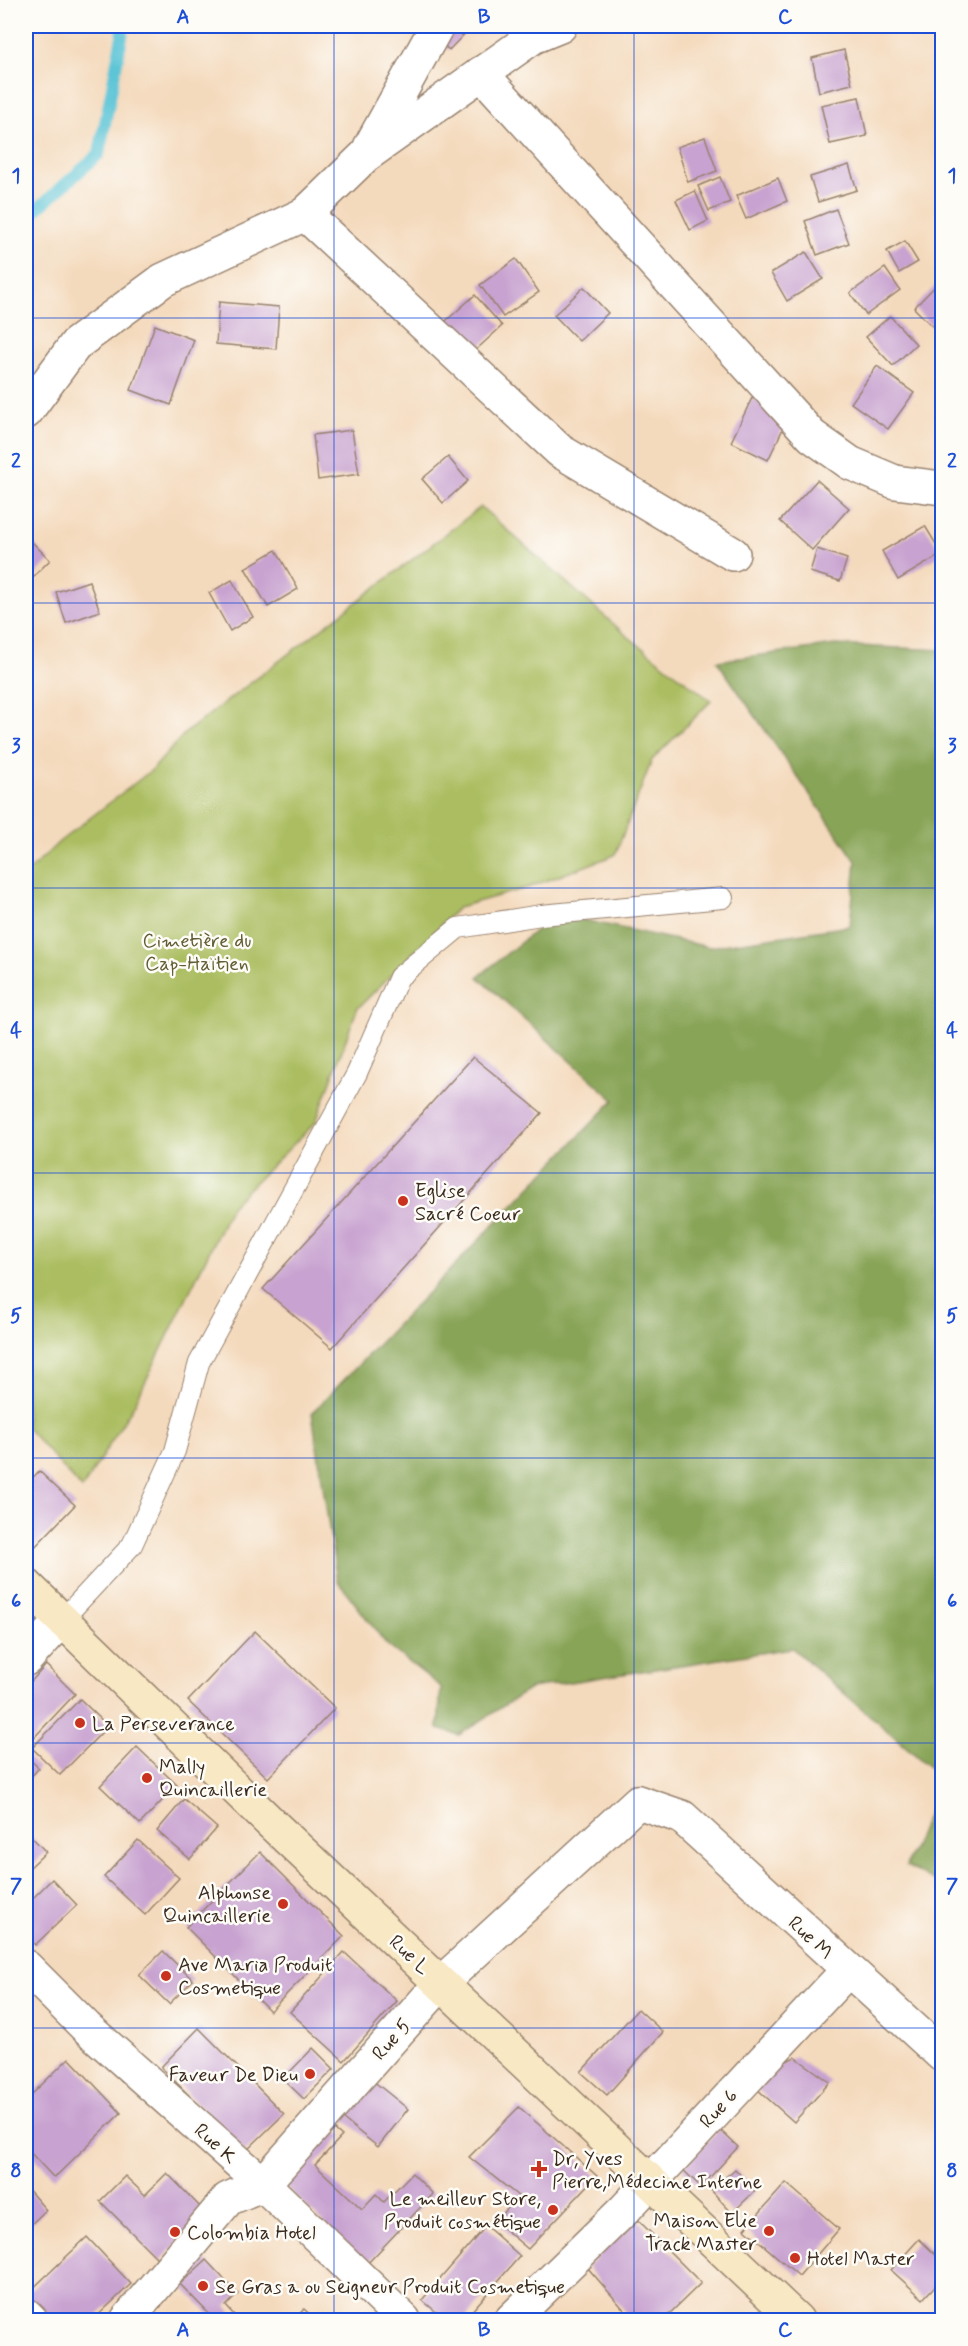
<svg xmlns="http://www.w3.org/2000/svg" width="968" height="2346" font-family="Mynerve,sans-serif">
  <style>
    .green { fill: #abbd60; stroke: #73743f; stroke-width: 1.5 }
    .forest { fill: #88a456; stroke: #62673a; stroke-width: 1.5 }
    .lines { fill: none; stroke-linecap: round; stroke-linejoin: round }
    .stream { stroke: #5bc4d6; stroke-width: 12 }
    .building { fill: #c8a2d0 }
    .lane-casing { stroke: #98826e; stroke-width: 22 }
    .street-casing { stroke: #98826e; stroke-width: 36 }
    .secondary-casing { stroke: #98826e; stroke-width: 36 }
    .lane { stroke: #fff; stroke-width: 20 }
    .street { stroke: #fff; stroke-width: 33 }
    .secondary { stroke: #f8e8c3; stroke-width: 33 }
    .grid { fill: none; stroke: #1d4ed8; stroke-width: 1.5; stroke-opacity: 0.55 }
    .poi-dot { fill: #c8321e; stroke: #fdfcf7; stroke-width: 2 }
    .labels { text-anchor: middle; stroke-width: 5; stroke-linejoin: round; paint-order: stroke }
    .park-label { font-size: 20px; fill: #625d35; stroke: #fdfcf7 }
    .poi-label { font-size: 20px; fill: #3b2a1e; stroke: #fdfcf7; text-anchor: start }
    .street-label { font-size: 20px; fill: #3b2a1e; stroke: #fdfcf7 }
    .neatline { fill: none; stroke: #1d4ed8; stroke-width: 2 }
    .grid-label { font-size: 20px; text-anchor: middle; font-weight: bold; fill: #1d4ed8 }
  </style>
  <rect width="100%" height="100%" fill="#fdfcf7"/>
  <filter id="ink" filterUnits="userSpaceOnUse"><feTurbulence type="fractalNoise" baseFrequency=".0167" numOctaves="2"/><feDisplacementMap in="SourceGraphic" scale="12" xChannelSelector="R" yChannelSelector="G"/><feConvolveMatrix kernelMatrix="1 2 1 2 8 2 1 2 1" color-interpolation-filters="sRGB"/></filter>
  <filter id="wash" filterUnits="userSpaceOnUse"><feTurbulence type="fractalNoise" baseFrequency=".008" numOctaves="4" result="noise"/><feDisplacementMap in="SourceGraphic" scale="24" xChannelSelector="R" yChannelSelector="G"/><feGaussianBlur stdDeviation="1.35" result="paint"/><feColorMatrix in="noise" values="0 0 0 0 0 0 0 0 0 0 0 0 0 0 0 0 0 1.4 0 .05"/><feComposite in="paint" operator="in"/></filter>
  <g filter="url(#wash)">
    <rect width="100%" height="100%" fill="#f4dabd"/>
    <path class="green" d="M481,507L626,635L711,701L652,760L615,855L527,888L459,907L357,1009L316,1122L232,1205L134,1405L82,1489L26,1427V874L59,842L153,769L185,733Z"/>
    <g class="forest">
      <path d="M835,645L942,650V1778L792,1648L531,1688L459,1735L438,1729L441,1687L387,1645L337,1580L312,1413L614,1100L478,977L556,914L709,947L850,926L856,861L717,661Z"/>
      <path d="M942,1781V1885L906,1866Z"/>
    </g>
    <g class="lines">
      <path class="stream" d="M26,219L99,154L124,26"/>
    </g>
    <g id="blocks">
      <g class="building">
        <path d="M422,26H472L449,50Z"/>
        <path d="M844,50L852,84L819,92L812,58Z"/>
        <path d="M859,97L867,136L830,144L821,105Z"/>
        <path d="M705,137L717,171L688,182L677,147Z"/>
        <path d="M849,165L857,190L818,202L810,177Z"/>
        <path d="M720,177L730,202L709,211L698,186Z"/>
        <path d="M778,178L787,201L746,219L736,196Z"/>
        <path d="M695,191L708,221L690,230L676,200Z"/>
        <path d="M836,209L849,243L817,255L805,221Z"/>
        <path d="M905,241L918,262L899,273L887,251Z"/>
        <path d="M806,252L823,279L787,301L771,273Z"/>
        <path d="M516,259L539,292L503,317L480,285Z"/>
        <path d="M885,268L900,290L866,315L850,293Z"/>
        <path d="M942,279V336L914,308Z"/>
        <path d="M584,287L608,313L579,341L554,315Z"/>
        <path d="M475,295L502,326L467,358L439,327Z"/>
        <path d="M219,302L279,307L276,349L216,344Z"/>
        <path d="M890,316L916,344L893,366L866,337Z"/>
        <path d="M155,325L194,340L171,405L131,390Z"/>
        <path d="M877,366L914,393L888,429L851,403Z"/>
        <path d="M752,398L789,416L768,460L731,442Z"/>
        <path d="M352,430L359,474L318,480L313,435Z"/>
        <path d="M448,457L468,481L443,503L422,479Z"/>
        <path d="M817,480L849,508L812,550L780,521Z"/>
        <path d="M925,526L942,554L898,580L882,551Z"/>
        <path d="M26,536L50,560L26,584Z"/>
        <path d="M817,549L847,559L840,581L810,572Z"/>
        <path d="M276,550L298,589L268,607L245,568Z"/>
        <path d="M232,580L253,617L230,631L209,593Z"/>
        <path d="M89,581L100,611L66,623L56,592Z"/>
        <path d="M473,1057L542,1113L332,1348L263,1289Z"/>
        <path d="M39,1471L75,1505L31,1551L26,1546V1485Z"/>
        <path d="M255,1631L335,1708L268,1778L188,1701Z"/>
        <path d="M46,1665L75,1694L26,1746V1687Z"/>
        <path d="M80,1699L108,1726L60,1775L32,1748Z"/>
        <path d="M137,1747L177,1785L140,1824L100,1786Z"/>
        <path d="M26,1756L39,1768L26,1782Z"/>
        <path d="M184,1799L217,1828L190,1859L157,1831Z"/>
        <path d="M26,1831L46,1852L26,1871Z"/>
        <path d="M138,1840L179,1878L145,1915L104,1877Z"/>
        <path d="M260,1852L344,1936L270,2011L186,1927Z"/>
        <path d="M52,1879L77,1905L35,1945L26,1935V1905Z"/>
        <path d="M163,1951L193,1980L169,2004L139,1975Z"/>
        <path d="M344,1952L397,2001L344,2061L290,2012Z"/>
        <path d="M638,2009L663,2032L607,2095L581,2072Z"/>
        <path d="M199,2028L284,2114L245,2152L161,2067Z"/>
        <path d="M313,2048L334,2069L304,2099L283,2079Z"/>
        <path d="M795,2057L830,2082L794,2122L747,2080Z"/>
        <path d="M69,2058L121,2113L54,2178L26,2148V2100Z"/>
        <path d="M367,2076L408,2109L378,2147L337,2114Z"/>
        <path d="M519,2107L597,2176L528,2249L496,2222L518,2196L469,2157Z"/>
        <path d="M332,2127L342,2136L315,2165L362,2209L376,2194L384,2202L412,2173L433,2194L367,2264L280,2182Z"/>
        <path d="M719,2129L738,2147L701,2187L682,2169Z"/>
        <path d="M735,2169L755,2191L732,2213L711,2190Z"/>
        <path d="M167,2173L207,2214L160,2261L100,2201L125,2176L145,2195Z"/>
        <path d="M786,2183L839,2229L799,2276L745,2229Z"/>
        <path d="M26,2187L46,2210L26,2229Z"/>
        <path d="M636,2218L701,2283L663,2320H633L587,2267Z"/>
        <path d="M486,2226L520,2256L464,2320H446L422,2300Z"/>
        <path d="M87,2237L131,2284L93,2320H49L26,2295Z"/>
        <path d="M919,2239L942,2261V2278L923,2299L891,2270Z"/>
        <path d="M206,2260L238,2294L226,2306L235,2316L231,2320H215L180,2284Z"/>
        <path d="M304,2309L316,2320H294Z"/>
      </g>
    </g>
  </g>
  <g filter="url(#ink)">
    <use href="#blocks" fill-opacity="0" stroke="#98826e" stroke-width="1.5"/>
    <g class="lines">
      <g class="lane-casing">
        <path id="lane" d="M61,1621L132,1545L175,1451L199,1363L357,1073L399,977L458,928L541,915L723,898"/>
      </g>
      <g class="street-casing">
        <g id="street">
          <path d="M481,73L812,436L850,463L895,482L942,488"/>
          <path d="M370,147L437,26"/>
          <path d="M305,214L560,451L733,554"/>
          <path d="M26,412L76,344L163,280L305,214L365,156L533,37L560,26"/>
          <path d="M26,1659L61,1621"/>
          <path d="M26,1967L86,2027L263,2184L404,2320"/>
          <path d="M26,2315L31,2320"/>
          <path d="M127,2320L228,2199L263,2184L441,1983L638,1802L682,1817L942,2055"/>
          <path d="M511,2320L624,2210L847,1971"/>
        </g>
      </g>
      <g class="secondary-casing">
        <path id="secondary" d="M26,1585L271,1823L797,2320"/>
      </g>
      <use href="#lane" class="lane"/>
      <use href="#street" class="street"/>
      <use href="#secondary" class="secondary"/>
    </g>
  </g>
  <path class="grid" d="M334,26V2320M634,26V2320M26,318H942M26,603H942M26,888H942M26,1173H942M26,1458H942M26,1743H942M26,2028H942"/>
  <g class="poi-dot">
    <circle cx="403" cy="1201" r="6"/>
    <circle cx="80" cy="1723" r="6"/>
    <circle cx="147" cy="1778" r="6"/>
    <circle cx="283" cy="1904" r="6"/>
    <circle cx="166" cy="1976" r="6"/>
    <circle cx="310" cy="2074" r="6"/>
    <path d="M536 2160h6v6h6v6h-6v6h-6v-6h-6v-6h6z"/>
    <circle cx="553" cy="2210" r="6"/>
    <circle cx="769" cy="2231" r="6"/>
    <circle cx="175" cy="2232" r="6"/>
    <circle cx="795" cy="2258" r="6"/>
    <circle cx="203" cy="2286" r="6"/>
  </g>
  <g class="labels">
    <g class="park-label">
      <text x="197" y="947">Cimetière du<tspan x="197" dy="23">Cap-Haïtien</tspan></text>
    </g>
    <g class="poi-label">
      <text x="415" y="1197">Eglise<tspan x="415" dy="23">Sacré Coeur</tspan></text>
      <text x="92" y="1730">La Perseverance</text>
      <text x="159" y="1773">Mally<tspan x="159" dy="23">Quincaillerie</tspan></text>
      <text x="271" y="1899" text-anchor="end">Alphonse<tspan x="271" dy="23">Quincaillerie</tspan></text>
      <text x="178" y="1971">Ave Maria Produit<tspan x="178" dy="23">Cosmetique</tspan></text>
      <text x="298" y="2081" text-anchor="end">Faveur De Dieu</text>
      <text x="552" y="2165">Dr, Yves<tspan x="552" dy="23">Pierre,Médecine Interne</tspan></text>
      <text x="541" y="2205" text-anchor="end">Le meilleur Store,<tspan x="541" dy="23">Produit cosmétique</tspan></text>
      <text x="757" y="2227" text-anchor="end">Maison Elie<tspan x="757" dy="23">Track Master</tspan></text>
      <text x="187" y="2239">Colombia Hotel</text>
      <text x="807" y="2265">Hotel Master</text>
      <text x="215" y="2293">Se Gras a ou Seigneur Produit Cosmetique</text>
    </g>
    <g class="street-label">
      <text transform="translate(811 1937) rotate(43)" y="7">Rue M</text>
      <text transform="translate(410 1954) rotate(43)" y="7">Rue L</text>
      <text transform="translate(391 2039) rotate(-48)" y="7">Rue 5</text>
      <text transform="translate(718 2108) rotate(-47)" y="7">Rue 6</text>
      <text transform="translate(216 2143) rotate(42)" y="7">Rue K</text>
    </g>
  </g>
  <rect width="968" height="2346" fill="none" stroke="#fdfcf7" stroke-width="66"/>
  <rect x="33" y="33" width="902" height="2280" class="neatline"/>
  <g class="grid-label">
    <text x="183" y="23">A</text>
    <text x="484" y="23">B</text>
    <text x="785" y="23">C</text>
    <text x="16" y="182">1</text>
    <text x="952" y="182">1</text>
    <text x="16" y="467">2</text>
    <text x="952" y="467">2</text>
    <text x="16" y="752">3</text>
    <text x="952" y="752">3</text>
    <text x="16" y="1037">4</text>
    <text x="952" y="1037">4</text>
    <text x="16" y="1322">5</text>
    <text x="952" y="1322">5</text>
    <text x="16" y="1607">6</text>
    <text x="952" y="1607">6</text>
    <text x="16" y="1892">7</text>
    <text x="952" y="1892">7</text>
    <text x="16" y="2177">8</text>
    <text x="952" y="2177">8</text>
    <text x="183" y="2336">A</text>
    <text x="484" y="2336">B</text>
    <text x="785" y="2336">C</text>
  </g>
</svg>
